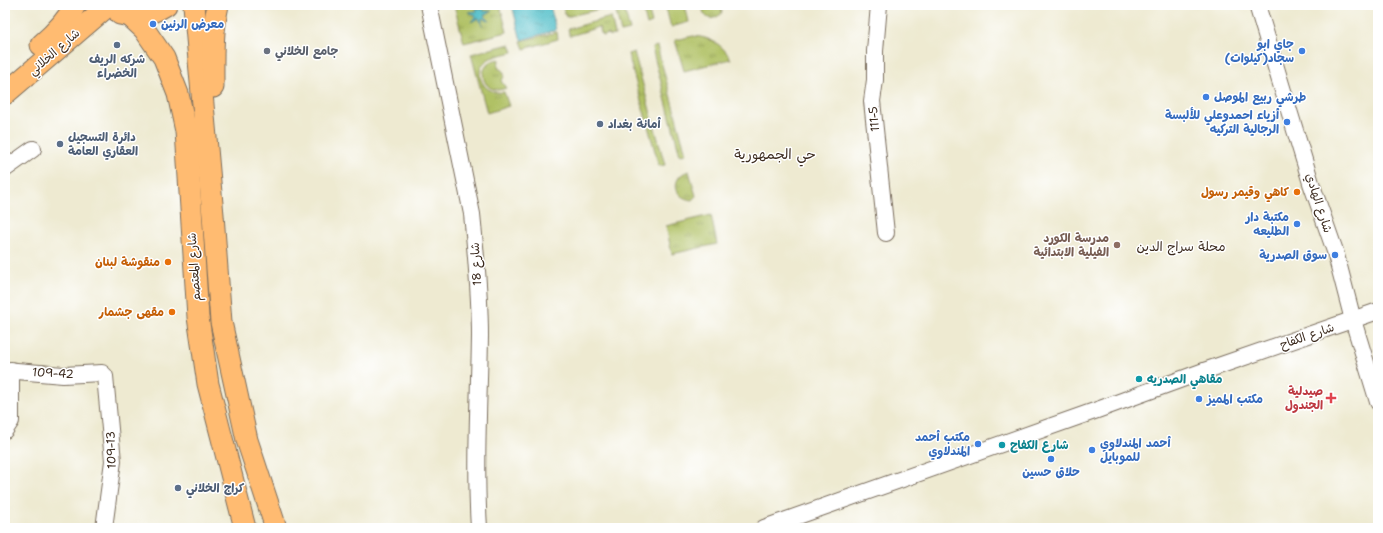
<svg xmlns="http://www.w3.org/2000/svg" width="1383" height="533" font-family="'Shantell Sans','Playpen Sans Arabic',sans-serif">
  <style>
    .grass { fill: url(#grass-tufts); stroke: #767642 }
    .water { fill: url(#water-ripples); stroke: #467474 }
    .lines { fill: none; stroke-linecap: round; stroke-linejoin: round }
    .minor-casing { stroke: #7a6d5d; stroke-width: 18 }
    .major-casing { stroke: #7a6d5d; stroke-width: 23 }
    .minor { stroke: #fff; stroke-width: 16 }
    .major { stroke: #ffbb71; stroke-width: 21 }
    .shop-dot { fill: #3f7fe0; stroke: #fff; stroke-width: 1.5 }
    .service-dot { fill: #5c6f8a; stroke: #fff; stroke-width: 1.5 }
    .worship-dot { fill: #6b7280; stroke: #fff; stroke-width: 1.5 }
    .food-dot { fill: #e8710a; stroke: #fff; stroke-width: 1.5 }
    .education-dot { fill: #8d6e63; stroke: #fff; stroke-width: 1.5 }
    .culture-dot { fill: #0f9aa8; stroke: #fff; stroke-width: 1.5 }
    .health-dot { fill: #e0444e; stroke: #fff; stroke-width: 1.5 }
    .labels { text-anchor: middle; stroke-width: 3; stroke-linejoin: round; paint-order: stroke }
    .shop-label { font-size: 12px; font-weight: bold; fill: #366cbe; stroke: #fff; text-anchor: end }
    .worship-label { font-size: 12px; font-weight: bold; fill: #5b616d; stroke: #fff; text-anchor: start }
    .street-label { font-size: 12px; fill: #3b2a1e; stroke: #fff }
    .service-label { font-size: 12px; font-weight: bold; fill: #4e5e75; stroke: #fff; text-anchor: start }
    .food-label { font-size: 12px; font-weight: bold; fill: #c56008; stroke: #fff; text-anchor: end }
    .education-label { font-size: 12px; font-weight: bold; fill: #785e54; stroke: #fff; text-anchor: end }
    .culture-label { font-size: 12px; font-weight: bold; fill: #0d838f; stroke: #fff; text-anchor: start }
    .health-label { font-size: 12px; font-weight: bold; fill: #be3a42; stroke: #fff; text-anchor: end }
    .neighbourhood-label { font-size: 13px; fill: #3b2a1e; stroke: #fff }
    .quarter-label { font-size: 14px; fill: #3b2a1e; stroke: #fff }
  </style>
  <defs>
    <pattern id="grass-tufts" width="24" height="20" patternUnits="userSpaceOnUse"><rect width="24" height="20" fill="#b0c165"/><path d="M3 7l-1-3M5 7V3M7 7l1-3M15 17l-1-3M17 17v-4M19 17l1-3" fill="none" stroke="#909d53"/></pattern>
    <pattern id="water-ripples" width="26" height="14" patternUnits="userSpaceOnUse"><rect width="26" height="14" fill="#52bfc9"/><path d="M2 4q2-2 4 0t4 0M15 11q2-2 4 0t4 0" fill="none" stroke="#459ba3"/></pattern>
  </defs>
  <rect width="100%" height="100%" fill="#fff"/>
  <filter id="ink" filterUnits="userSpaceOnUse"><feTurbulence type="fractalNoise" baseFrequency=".025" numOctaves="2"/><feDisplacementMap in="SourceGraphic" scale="8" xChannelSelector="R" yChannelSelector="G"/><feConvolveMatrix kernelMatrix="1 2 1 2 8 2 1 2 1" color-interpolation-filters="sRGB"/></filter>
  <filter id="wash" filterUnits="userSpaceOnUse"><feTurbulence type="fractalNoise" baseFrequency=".012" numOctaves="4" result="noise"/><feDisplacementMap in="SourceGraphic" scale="16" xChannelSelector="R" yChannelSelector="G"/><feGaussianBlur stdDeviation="0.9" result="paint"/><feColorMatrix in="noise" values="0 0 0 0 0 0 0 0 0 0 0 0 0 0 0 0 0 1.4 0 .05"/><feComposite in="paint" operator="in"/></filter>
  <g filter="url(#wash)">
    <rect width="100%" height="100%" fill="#eeead1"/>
    <g class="grass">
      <path d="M454,5H500L507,32L464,43Z"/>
      <path d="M562,5H607L608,7L566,17Z"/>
      <path d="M614,5H623L630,30L621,32Z"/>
      <path d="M642,5H647L652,23L647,25Z"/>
      <path d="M665,5H685L689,22L671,27Z"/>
      <path d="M702,5H720L722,12C719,17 710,22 705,15C703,13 703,8 702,5Z"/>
      <path d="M611,17L615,35L610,36L609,34L602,36L599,27L570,36L568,29Z"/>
      <path d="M557,32L558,39L524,49L521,41Z"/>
      <path d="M693,36C710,37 722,44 731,59L684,71L675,40Z"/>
      <path d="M510,44L513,52C505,54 495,56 489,59C471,69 482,96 504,92L509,106L487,113L471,54Z"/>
      <path d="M657,46L686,154L680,155L652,48Z"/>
      <path d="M634,52L665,165L659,166L628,54Z"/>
      <path d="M499,59L498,68C505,71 506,76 501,81L506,88C482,98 473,63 499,59Z"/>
      <path d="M689,171L696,196L692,200C672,198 671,176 689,171Z"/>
      <path d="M711,215L717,244L672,254L666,226Z"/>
    </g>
    <g class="water">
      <path d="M475,5L480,10L485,5L483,11H492L484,15L490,21L482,18V26L479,18L471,22L476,15L468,12L477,11Z"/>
      <path d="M512,5H550L556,30L521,40Z"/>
    </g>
  </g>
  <g filter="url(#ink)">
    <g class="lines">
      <g class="minor-casing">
        <g id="minor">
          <path d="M429,5L472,214C476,254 480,295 480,336C479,400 475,464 479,528"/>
          <path d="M879,5L875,51V80L872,101L886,233"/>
          <path d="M1257,5L1311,183L1335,251L1353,320L1378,402"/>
          <path d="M5,169L33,149"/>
          <path d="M5,370L63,375L102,373L105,376L113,461L104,528"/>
          <path d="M5,430L11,421V370"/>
          <path d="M764,528L1100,409L1204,371L1378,311"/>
        </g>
      </g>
      <g class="major-casing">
        <g id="major">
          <path d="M194,5L213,215L221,322L247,440L276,528"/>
          <path d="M120,14C137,18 152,14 166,5"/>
          <path d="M130,16L144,29L164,58L178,94L186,131L198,317L208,384L245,528"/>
          <path d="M41,45C55,33 67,21 75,5"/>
          <path d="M213,87C213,59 212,32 218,5"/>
          <path d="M5,94L103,10"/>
        </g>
      </g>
      <use href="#minor" class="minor"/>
      <use href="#major" class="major"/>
    </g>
  </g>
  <g class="shop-dot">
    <circle cx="153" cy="24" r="4"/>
    <circle cx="1302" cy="51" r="4"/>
    <circle cx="1206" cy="97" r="4"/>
    <circle cx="1287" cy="122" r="4"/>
    <circle cx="1297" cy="224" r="4"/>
    <circle cx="1335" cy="255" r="4"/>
    <circle cx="1199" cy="399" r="4"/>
    <circle cx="978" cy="444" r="4"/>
    <circle cx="1092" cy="450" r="4"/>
    <circle cx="1051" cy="459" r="4"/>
  </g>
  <g class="service-dot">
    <circle cx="117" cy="45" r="4"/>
    <circle cx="600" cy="124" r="4"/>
    <circle cx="60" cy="144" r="4"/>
    <circle cx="178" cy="488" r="4"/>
  </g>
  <circle class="worship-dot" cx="267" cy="51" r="4"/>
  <g class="food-dot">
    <circle cx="1297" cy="192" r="4"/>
    <circle cx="168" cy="262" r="4"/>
    <circle cx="172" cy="312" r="4"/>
  </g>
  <circle class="education-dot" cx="1117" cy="245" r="4"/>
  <g class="culture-dot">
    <circle cx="1139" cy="379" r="4"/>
    <circle cx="1002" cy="445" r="4"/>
  </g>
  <path class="health-dot" d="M1329 392h4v4h4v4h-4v4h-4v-4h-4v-4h4z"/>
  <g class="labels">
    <g class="shop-label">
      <text x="161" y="28" text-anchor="start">معرض الرنين</text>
      <text x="1294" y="48">جاي ابو<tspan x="1294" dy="14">سجاد(كيلوات)</tspan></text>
      <text x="1214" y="101" text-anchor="start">طرشي ربيع الموصل</text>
      <text x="1279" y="119">أزياء احمدوعلي للألبسة<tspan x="1279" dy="14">الرجالية التركيه</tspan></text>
      <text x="1289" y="221">مكتبة دار<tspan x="1289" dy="14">الطليعه</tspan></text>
      <text x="1327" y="259">سوق الصدرية</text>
      <text x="1207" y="403" text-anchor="start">مكتب المميز</text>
      <text x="970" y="441">مكتب أحمد<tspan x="970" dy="14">المندلاوي</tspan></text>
      <text x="1100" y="447" text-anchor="start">أحمد المندلاوي<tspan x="1100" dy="14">للموبايل</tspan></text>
      <text x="1051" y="476" text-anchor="middle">حلاق حسين</text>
    </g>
    <g class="worship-label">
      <text x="275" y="55">جامع الخلاني</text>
    </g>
    <g class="street-label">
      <text transform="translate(54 52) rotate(-41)" y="4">شارع الخلاني</text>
      <text transform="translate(874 119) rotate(-96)" y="4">111-5</text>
      <text transform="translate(1319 203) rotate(72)" y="4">شارع الهادي</text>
      <text transform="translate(476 264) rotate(-93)" y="4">شارع 18</text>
      <text transform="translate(194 267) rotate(-94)" y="4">شارع المعتصم</text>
      <text transform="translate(1307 336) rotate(-19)" y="4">شارع الكفاح</text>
      <text transform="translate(53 373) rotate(3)" y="4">109-42</text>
      <text transform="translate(111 450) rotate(-92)" y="4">109-13</text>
    </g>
    <g class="service-label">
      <text x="117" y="63" text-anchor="middle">شركه الريف<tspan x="117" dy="14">الخضراء</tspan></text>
      <text x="608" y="128">أمانة بغداد</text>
      <text x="68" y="141">دائرة التسجيل<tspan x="68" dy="14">العقاري العامة</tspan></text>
      <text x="186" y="492">كراج الخلاني</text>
    </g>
    <g class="food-label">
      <text x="1289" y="196">كاهي وقيمر رسول</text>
      <text x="160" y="266">منقوشة لبنان</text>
      <text x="164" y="316">مقهى جشمار</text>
    </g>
    <g class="education-label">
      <text x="1109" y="242">مدرسة الكورد<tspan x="1109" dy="14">الفيلية الابتدائية</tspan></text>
    </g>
    <g class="culture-label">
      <text x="1147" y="383">مقاهي الصدريه</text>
      <text x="1010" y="449">شارع الكفاح</text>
    </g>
    <g class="health-label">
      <text x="1323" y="395">صيدلية<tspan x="1323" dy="14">الجندول</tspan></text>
    </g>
    <g class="neighbourhood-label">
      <text x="1181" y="251">محلة سراج الدين</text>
    </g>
    <g class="quarter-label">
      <text x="775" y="159">حي الجمهورية</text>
    </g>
  </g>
  <rect width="1383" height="533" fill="none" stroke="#fff" stroke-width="20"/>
</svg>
